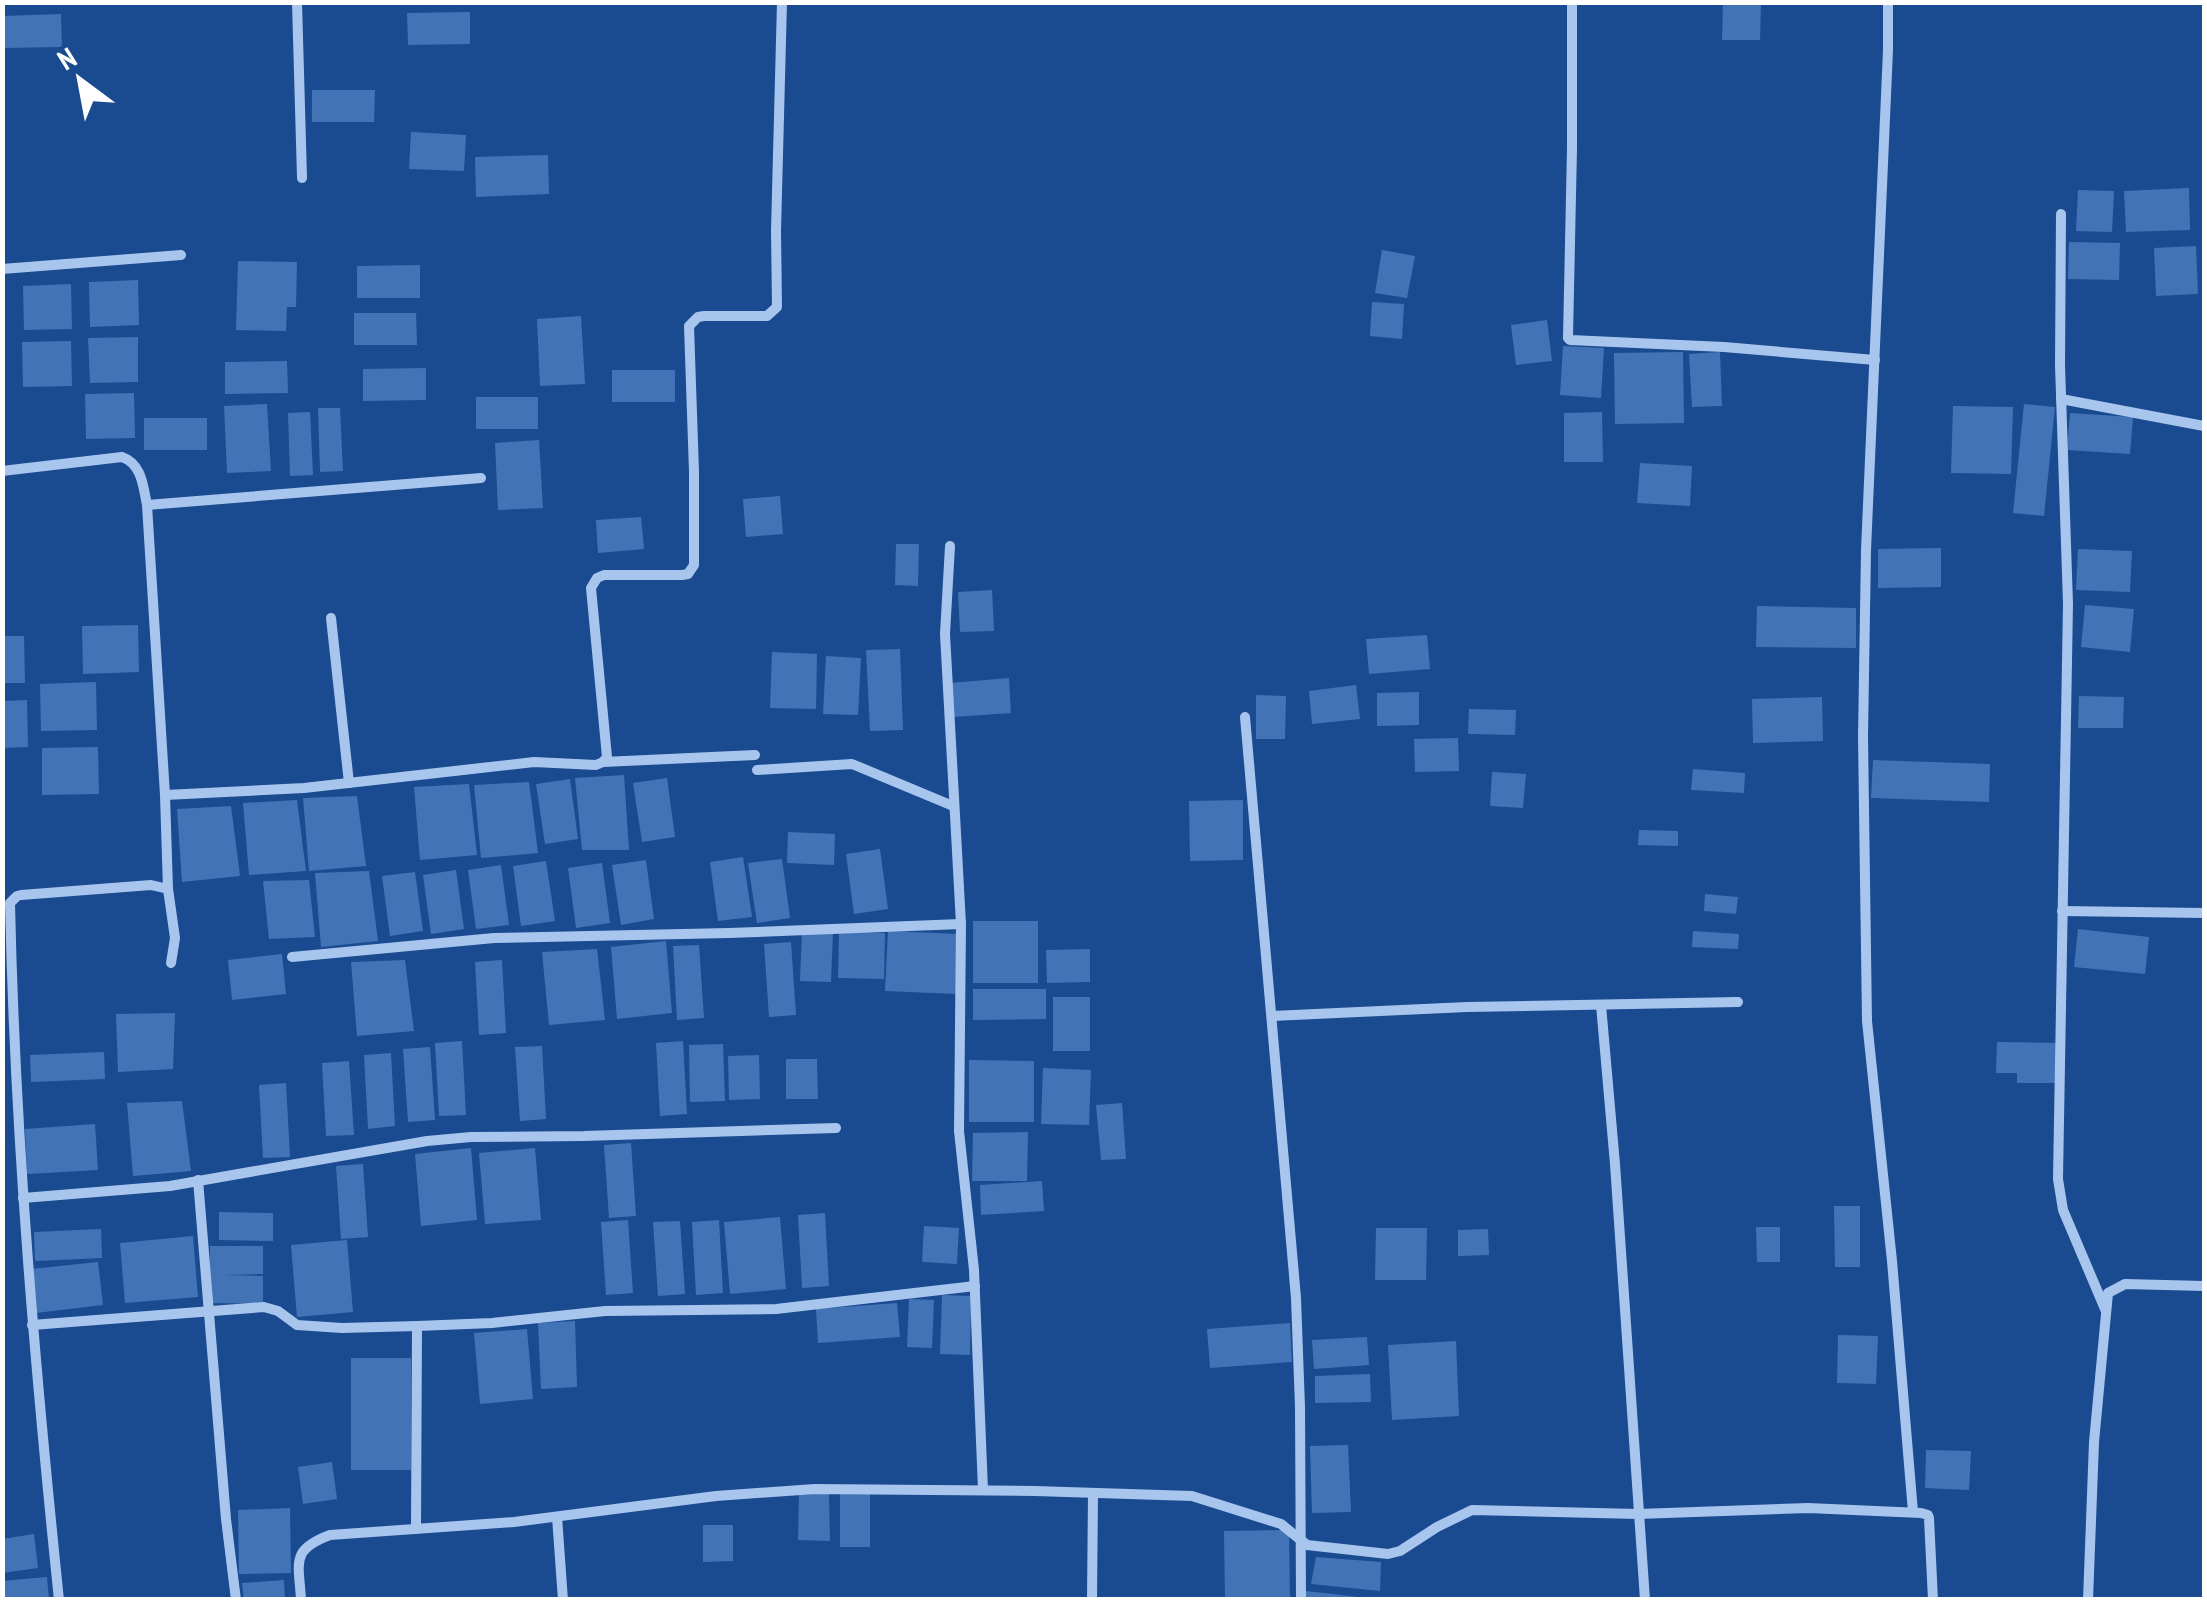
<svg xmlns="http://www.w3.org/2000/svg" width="2207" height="1602" font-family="'PT Sans Narrow',sans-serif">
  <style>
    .building { fill: #4373b7 }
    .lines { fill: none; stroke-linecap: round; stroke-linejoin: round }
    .street { stroke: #a8c5ee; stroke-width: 10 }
  </style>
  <rect width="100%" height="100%" fill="#1a4a8f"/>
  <g class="building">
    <path d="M1723,2H1761L1760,40H1722Z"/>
    <path d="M470,12V44L408,45L407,13Z"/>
    <path d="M61,14L62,47L2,48V16Z"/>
    <path d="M312,90H375L374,122H312Z"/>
    <path d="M411,132L466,135L464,171L409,169Z"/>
    <path d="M548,155L549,194L476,197L475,157Z"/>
    <path d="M2189,188L2190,230L2126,232L2124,191Z"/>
    <path d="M2078,190L2114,191L2112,232L2076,231Z"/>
    <path d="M2069,242L2120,243L2119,280L2068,279Z"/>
    <path d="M2196,246L2198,294L2156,296L2154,248Z"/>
    <path d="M1382,250L1415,256L1407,298L1375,293Z"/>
    <path d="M238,261L297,262L296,307H287L286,331L236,330Z"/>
    <path d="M420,265V298H357V266Z"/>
    <path d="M138,280L139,325L90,327L89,282Z"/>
    <path d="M71,284L72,329L24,330L23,286Z"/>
    <path d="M1372,302L1404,304L1402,339L1370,336Z"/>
    <path d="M354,313H416L417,345H354Z"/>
    <path d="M581,316L585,384L540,386L537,319Z"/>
    <path d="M1547,320L1552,361L1516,365L1511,325Z"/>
    <path d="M138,337V382L90,383L88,338Z"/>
    <path d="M71,341L72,386L23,387L22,342Z"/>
    <path d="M1563,346L1604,348L1601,398L1560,395Z"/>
    <path d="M1683,352L1684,423L1615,424L1614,353Z"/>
    <path d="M1720,352L1722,406L1692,407L1689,354Z"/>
    <path d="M287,361L288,393L225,394V362Z"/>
    <path d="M426,368V400L363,401V369Z"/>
    <rect x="612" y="370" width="63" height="32"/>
    <path d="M134,393L135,438L86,439L85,394Z"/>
    <rect x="476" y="397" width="62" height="32"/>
    <path d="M267,404L271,471L227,473L224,406Z"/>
    <path d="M2024,404L2055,407L2044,516L2013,513Z"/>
    <path d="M1953,406L2013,407L2011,474L1951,473Z"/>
    <path d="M318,408H340L343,471L320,472Z"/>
    <path d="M310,412L313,475L290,476L288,413Z"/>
    <path d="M1602,412L1603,462H1564V413Z"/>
    <path d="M2070,413L2133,417L2130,454L2067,450Z"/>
    <rect x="144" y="418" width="63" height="32"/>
    <path d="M539,440L543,508L498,510L495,443Z"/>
    <path d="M1640,463L1692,466L1690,506L1637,503Z"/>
    <path d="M780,496L783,534L746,537L743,499Z"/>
    <path d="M641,517L644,549L598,553L596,520Z"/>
    <path d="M896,544H919L918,586L895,585Z"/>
    <path d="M1941,548V587L1878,588V549Z"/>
    <path d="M2078,549L2132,551L2130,592L2076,590Z"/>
    <path d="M992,590L994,631L960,632L958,592Z"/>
    <path d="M2085,605L2134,609L2130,652L2081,647Z"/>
    <path d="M1757,606L1856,608V648L1756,647Z"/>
    <path d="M138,625L139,672L83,674L82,626Z"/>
    <path d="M1427,635L1430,669L1369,674L1366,639Z"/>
    <path d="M2,636H24L25,683H2Z"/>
    <path d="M900,649L903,730L870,731L866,650Z"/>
    <path d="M772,652L817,654L816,709L770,708Z"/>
    <path d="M826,656L861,658L858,715L823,714Z"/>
    <path d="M1009,678L1011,713L953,717L950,683Z"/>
    <path d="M96,682L97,730L41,731L40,684Z"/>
    <path d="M1356,685L1360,719L1312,724L1309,691Z"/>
    <path d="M1419,692V725L1377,726V693Z"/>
    <path d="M1256,695L1286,696L1285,739H1256Z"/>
    <path d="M2079,696L2124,697L2123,728H2078Z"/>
    <path d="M1822,697L1823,741L1753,743L1752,699Z"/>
    <path d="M27,700L28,747L2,748V701Z"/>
    <path d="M1469,709L1516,710L1515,735L1468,734Z"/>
    <path d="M1458,738L1459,771L1415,772L1414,739Z"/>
    <path d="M98,747L99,794L42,795V748Z"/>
    <path d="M1873,760L1990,764L1989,802L1871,798Z"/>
    <path d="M1693,769L1745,773L1744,793L1691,790Z"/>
    <path d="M1492,772L1526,774L1523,808L1490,806Z"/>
    <path d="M624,775L629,850H582L575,778Z"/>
    <path d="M667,778L675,837L642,842L633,783Z"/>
    <path d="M570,779L578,839L545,844L536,784Z"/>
    <path d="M529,782L538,853L481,858L474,785Z"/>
    <path d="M469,784L477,855L420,860L414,787Z"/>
    <path d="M357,796L366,866L309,871L303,798Z"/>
    <path d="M297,800L306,871L249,875L243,803Z"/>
    <path d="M1243,800V860L1190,861L1189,801Z"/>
    <path d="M231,806L240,876L182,882L177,809Z"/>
    <path d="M1639,830L1678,831V846L1638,845Z"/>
    <path d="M788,832L835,834L834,865L787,863Z"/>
    <path d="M880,849L888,909L854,914L846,854Z"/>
    <path d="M743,857L752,917L718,921L710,862Z"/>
    <path d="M782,859L790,918L757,923L748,863Z"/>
    <path d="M646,860L654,919L621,925L612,865Z"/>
    <path d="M546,861L555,921L521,926L513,866Z"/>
    <path d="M602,863L610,923L576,928L568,868Z"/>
    <path d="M501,865L509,925L476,929L468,870Z"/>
    <path d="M456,870L464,929L431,934L423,875Z"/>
    <path d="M369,871L378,941L321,947L315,873Z"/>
    <path d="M415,872L423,931L390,936L382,876Z"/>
    <path d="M309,880L315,937L269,939L263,881Z"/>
    <path d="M1705,894L1738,897L1736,914L1704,911Z"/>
    <rect x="973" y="921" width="65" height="62"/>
    <path d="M2078,929L2149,937L2145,974L2074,967Z"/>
    <path d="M802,931L833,932L831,982L800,981Z"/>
    <path d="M888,931L958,934L956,994L885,991Z"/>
    <path d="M1693,931L1739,934L1738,949L1692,947Z"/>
    <path d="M839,932L885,933L884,979L838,978Z"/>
    <path d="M666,941L672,1013L617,1019L611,947Z"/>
    <path d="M791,942L796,1015L769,1017L764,944Z"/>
    <path d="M699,945L704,1018L677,1020L673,946Z"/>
    <path d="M597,949L605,1020L549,1025L542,952Z"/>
    <path d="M1090,949V982L1047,983L1046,950Z"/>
    <path d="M282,954L286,994L232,1000L228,960Z"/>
    <path d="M405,960L414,1031L357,1036L351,962Z"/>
    <path d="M502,960L506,1033L479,1035L475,962Z"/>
    <path d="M973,989H1046V1019L973,1020Z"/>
    <rect x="1053" y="997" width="37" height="54"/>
    <path d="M175,1013L173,1069L118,1072L116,1014Z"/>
    <path d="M462,1041L466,1115L439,1116L435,1043Z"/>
    <path d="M683,1041L687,1114L660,1116L656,1043Z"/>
    <path d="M1997,1042L2058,1043V1083H2017V1073H1996Z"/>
    <path d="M723,1044L725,1101L690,1102L689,1045Z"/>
    <path d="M542,1046L546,1119L520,1121L515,1047Z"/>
    <path d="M430,1047L435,1120L408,1122L403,1049Z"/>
    <path d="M104,1052L105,1079L31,1082L30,1055Z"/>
    <path d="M391,1053L395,1126L368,1129L364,1055Z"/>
    <path d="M759,1055L760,1099L729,1100L728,1056Z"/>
    <path d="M786,1059H817L818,1099H786Z"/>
    <path d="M969,1060L1034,1061V1122H969Z"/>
    <path d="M349,1061L354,1135L326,1136L322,1063Z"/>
    <path d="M1043,1068L1091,1070L1089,1125L1041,1124Z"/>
    <path d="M286,1083L290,1157L263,1158L259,1085Z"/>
    <path d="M182,1101L191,1171L133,1176L127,1103Z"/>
    <path d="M1122,1103L1126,1159L1101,1160L1096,1105Z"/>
    <path d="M95,1124L98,1170L27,1174L25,1129Z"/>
    <path d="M1028,1132L1027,1181H972L973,1133Z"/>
    <path d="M631,1143L636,1216L609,1218L604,1145Z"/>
    <path d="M471,1148L477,1220L421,1226L415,1154Z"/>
    <path d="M535,1148L541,1220L485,1224L479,1153Z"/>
    <path d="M363,1164L368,1237L341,1239L336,1166Z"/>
    <path d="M1042,1181L1044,1211L981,1215L980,1185Z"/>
    <path d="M1834,1206H1860V1267H1835Z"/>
    <path d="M219,1212L273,1213V1241L219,1240Z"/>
    <path d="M825,1213L829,1286L802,1288L798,1215Z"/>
    <path d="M780,1217L786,1289L730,1294L724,1222Z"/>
    <path d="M628,1220L633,1293L606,1295L601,1222Z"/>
    <path d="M719,1220L723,1293L696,1295L692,1222Z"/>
    <path d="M680,1221L685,1294L658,1296L653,1222Z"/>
    <path d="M924,1226L959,1228L957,1264L922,1262Z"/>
    <path d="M1756,1227H1780V1262H1757Z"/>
    <path d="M1376,1228H1427L1426,1280H1375Z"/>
    <path d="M101,1229L102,1258L35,1261L34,1232Z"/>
    <path d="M1488,1229L1489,1255L1458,1256V1230Z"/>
    <path d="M193,1236L198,1297L125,1303L120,1243Z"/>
    <path d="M347,1240L353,1312L297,1317L291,1245Z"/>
    <path d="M210,1246H263V1274L224,1275L263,1276V1304L210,1303Z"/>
    <path d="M98,1262L103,1305L36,1313L31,1269Z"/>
    <path d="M942,1295L971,1296L970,1355L940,1354Z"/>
    <path d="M909,1299L934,1300L932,1348L907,1347Z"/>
    <path d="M897,1303L900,1337L818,1343L816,1309Z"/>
    <path d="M575,1321L577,1387L541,1389L538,1323Z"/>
    <path d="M1290,1323L1292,1362L1210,1368L1207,1329Z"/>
    <path d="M527,1329L533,1399L480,1404L474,1333Z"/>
    <path d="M1838,1335L1878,1336L1876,1384L1837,1383Z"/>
    <path d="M1367,1337L1369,1365L1314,1369L1312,1340Z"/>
    <path d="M1456,1341L1459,1416L1392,1420L1388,1345Z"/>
    <rect x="351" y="1358" width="60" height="112"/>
    <path d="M1370,1374L1371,1402L1315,1403V1376Z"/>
    <path d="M1348,1445L1351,1512L1312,1513L1310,1446Z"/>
    <path d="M1926,1450L1971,1451L1969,1490L1925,1488Z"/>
    <path d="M332,1462L337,1499L303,1504L298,1467Z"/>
    <rect x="840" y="1493" width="30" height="54"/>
    <path d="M799,1494H829L830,1541L798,1540Z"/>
    <path d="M290,1508L291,1573L239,1574L238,1510Z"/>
    <path d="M703,1525H733V1561L703,1562Z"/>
    <path d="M1289,1530L1290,1600H1225L1224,1531Z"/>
    <path d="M34,1534L38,1568L2,1573V1539Z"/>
    <path d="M1316,1557L1381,1562L1380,1591L1311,1584Z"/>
    <path d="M47,1577L49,1600H2V1581Z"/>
    <path d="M284,1580L285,1600H244L242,1583Z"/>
    <path d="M1306,1591L1359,1597V1600H1305Z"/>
  </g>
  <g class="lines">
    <g class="street">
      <path d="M297,2L302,178"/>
      <path d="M1572,2V148L1568,338L1570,340L1724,347L1875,360"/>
      <path d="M1888,2V50L1866,550L1863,737L1867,1021L1892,1261L1913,1512"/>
      <path d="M2061,214L2060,365L2068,604L2058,1179L2063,1210L2105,1309"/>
      <path d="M2,269L181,255"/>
      <path d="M2061,399L2204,426"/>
      <path d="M2,471L122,457C142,464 143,486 147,505L165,795L168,889L151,885L21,895L17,896L10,903C15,1137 35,1368 59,1600"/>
      <path d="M147,505L481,478"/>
      <path d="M950,546L945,634L961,924L959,1131L974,1270L983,1490"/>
      <path d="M331,618L349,783"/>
      <path d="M1245,717L1296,1298L1300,1407L1301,1600"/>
      <path d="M603,762L755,755"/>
      <path d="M757,770L852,764L953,806"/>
      <path d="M165,795L304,788L534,762L596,765L603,762L607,757L591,588L597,578L604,575H682L688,574L694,565V472L689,326L698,317L704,316H767L777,307L776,231L782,2"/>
      <path d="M168,889L175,938L171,963"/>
      <path d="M2062,911L2204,913"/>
      <path d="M292,957L494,938L729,933L961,924"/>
      <path d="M1601,1005L1615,1164L1645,1600"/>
      <path d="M1272,1016L1467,1007L1738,1002"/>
      <path d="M198,1180L226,1519L236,1600"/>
      <path d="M23,1198L170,1186L427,1141L471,1137L584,1136L836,1128"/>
      <path d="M32,1325L264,1307L278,1311L297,1325L342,1328L417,1326L492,1323L605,1311L776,1309L975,1286"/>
      <path d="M557,1517L563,1600"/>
      <path d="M416,1529L417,1326"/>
      <path d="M301,1600C299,1562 290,1550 330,1535L514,1522L716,1496L815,1489L1035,1491L1192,1496L1281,1524L1307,1545L1388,1554L1400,1551L1437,1527L1472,1510L1638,1514L1808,1508L1921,1513L1928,1515L1929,1518L1933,1600"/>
      <path d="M1092,1600L1093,1493"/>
      <path d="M2088,1600L2094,1442L2108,1293L2125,1284L2204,1286"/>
    </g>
  </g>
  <rect width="2207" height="1602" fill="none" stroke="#ffffff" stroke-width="10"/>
  <g transform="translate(80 80) rotate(328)" stroke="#1a4a8f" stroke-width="8" paint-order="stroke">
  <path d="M0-8L18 38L0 25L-18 38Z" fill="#ffffff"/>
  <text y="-15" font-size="28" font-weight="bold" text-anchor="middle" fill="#ffffff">N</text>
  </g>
</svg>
